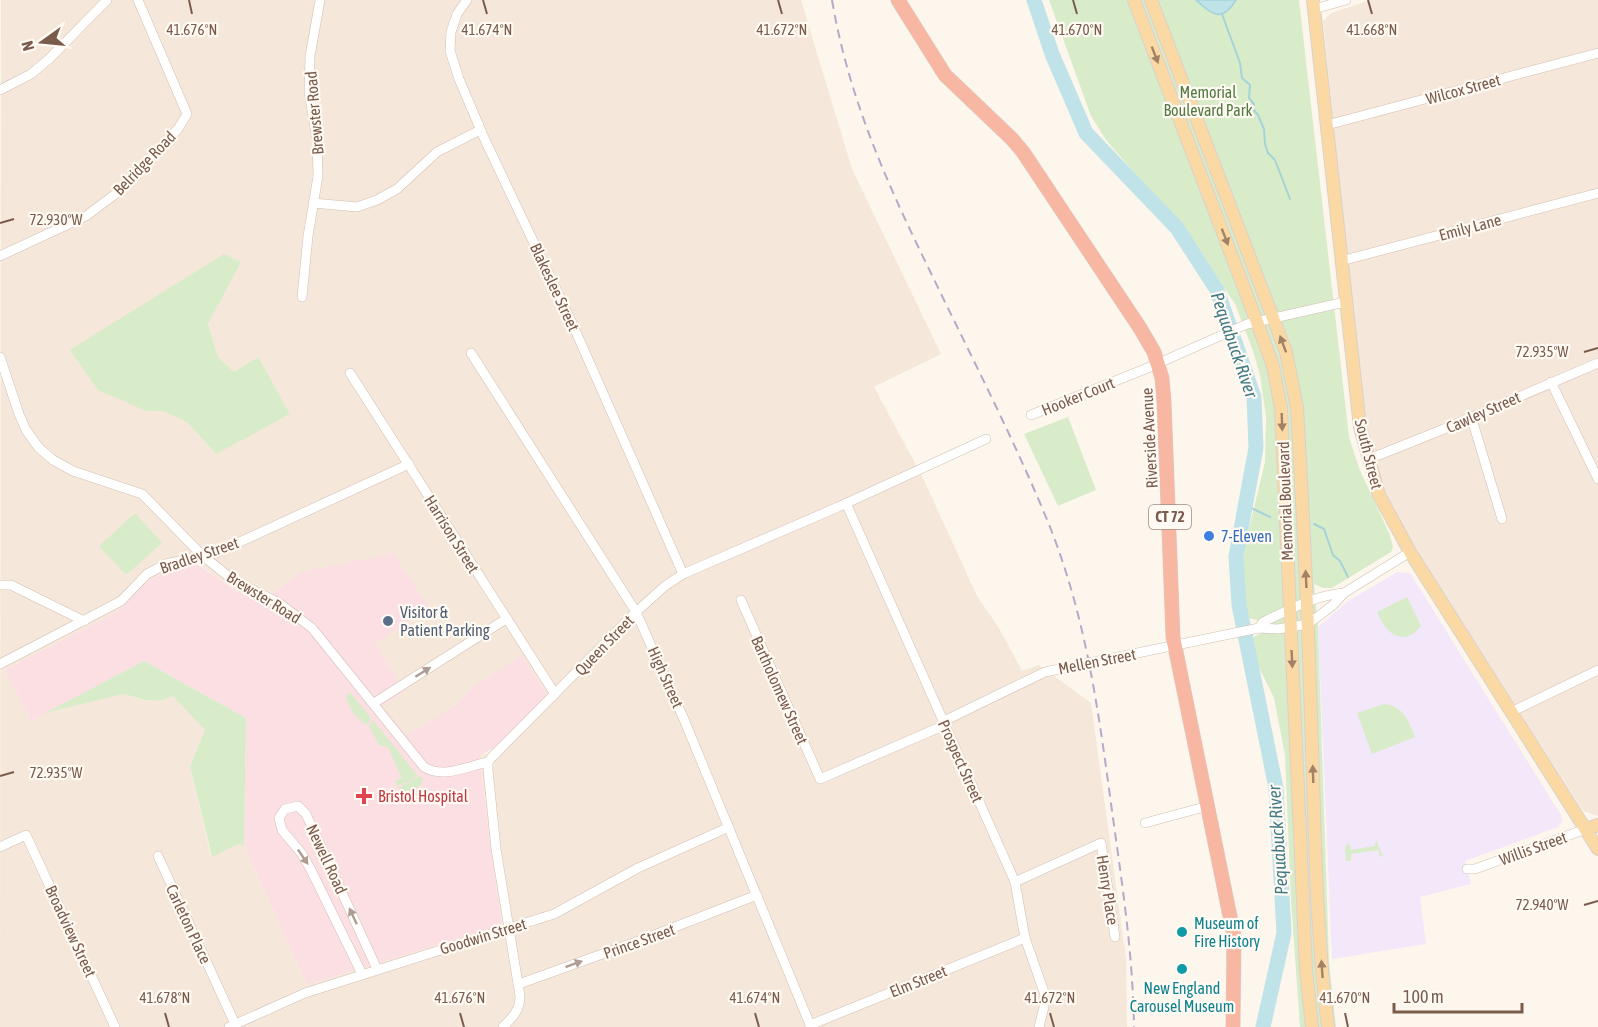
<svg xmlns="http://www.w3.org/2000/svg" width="1598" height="1027" font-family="'Asap Condensed',sans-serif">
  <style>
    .residential { fill: #f5e8da; fill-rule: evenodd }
    .education { fill: #f3e8fa }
    .medical { fill: #fbdfe3 }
    .green { fill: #d8ecc9 }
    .water { fill: #bfe3e8; stroke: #a5d3da; stroke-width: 1.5 }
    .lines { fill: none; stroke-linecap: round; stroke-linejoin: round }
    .stream { stroke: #a5d3da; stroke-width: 2 }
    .river { stroke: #bfe3e8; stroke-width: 15 }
    .minor-casing { stroke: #d1beb0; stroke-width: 10 }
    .major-casing { stroke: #dad1cd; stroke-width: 14 }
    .highway-casing { stroke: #dad1cd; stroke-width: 15 }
    .minor { stroke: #fff; stroke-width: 9 }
    .major { stroke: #fbd9a5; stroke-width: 12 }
    .highway { stroke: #f7b7a3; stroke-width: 14 }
    .rail { stroke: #b9a8c9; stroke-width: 2; stroke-dasharray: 9 6; stroke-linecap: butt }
    .oneway { fill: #a18267 }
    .oneway2 { fill: #af9d94 }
    .ticks { fill: none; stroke: #7a5c4d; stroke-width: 2 }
    .shop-dot { fill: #3f7fe0; stroke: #fffaf3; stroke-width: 2 }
    .service-dot { fill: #5c6f8a; stroke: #fffaf3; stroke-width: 2 }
    .health-dot { fill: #e0444e; stroke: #fffaf3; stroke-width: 2 }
    .culture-dot { fill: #0f9aa8; stroke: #fffaf3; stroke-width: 2 }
    .labels { text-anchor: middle; stroke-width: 4.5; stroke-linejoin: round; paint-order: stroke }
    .shield { fill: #fffaf3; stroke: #a28b7f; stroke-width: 1.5 }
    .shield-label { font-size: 15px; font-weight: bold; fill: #7a5c4d }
    .street-label { font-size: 16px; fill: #7a5c4d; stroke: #fffaf3 }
    .park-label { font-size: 16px; fill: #537a41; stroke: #fffaf3 }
    .shop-label { font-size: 16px; fill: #366cbe; stroke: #fffaf3; text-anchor: start }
    .service-label { font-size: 16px; fill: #4e5e75; stroke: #fffaf3; text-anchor: start }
    .health-label { font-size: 16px; fill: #be3a42; stroke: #fffaf3; text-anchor: start }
    .culture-label { font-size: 16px; fill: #0d838f; stroke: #fffaf3; text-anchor: start }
    .water-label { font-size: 18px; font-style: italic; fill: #437c86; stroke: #fffaf3 }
    .ticks-label { font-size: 15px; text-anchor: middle; fill: #7a5c4d; stroke: #fffaf3; stroke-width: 4.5; stroke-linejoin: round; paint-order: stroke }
  </style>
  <rect width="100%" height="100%" fill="#fdf6ec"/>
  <g class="residential">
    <path d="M1,0H801L852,169L941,354L874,387L923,478L977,596L999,628L1022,671L1039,665L1091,703L1126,958L1127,1027H0ZM240,262L208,324L218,357L234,373L257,357L216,454L187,422L163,411ZM198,564L238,592L262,604L300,572L375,643L405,691L382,706L407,736L453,707L475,685L547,695L495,747L488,753L480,756L489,836L502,925L307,985L244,846L239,844L211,856L190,766L205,730L173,695L160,701L144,700L123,694L109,696L45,713L31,721L5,670L118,611L142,586Z"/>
    <path d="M1371,0H1598V816L1583,811L1429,570L1391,506L1376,470L1365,425L1323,21L1331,13Z"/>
  </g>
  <path class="education" d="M1397,572L1410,573L1561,815L1562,821L1558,827L1465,861L1471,884L1420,897L1426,944L1332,959L1318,627L1348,601Z"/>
  <path class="medical" d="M393,553L430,608L375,643L405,691L383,706L407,735L453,707L475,685L522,655L547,695L495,747L480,756L489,836L502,925L307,985L244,846L246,718L144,661L31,721L5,670L118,611L142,586L155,576L172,569L197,564L238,592L262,603L300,572Z"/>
  <g class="green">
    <path d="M1049,0H1299L1349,437L1359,468L1390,535L1393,547L1391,552L1332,588H1323L1314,584L1318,627L1329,962L1336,1027H1300L1291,901L1285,755L1274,698L1255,659L1251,638L1260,634L1257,620L1248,618L1242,571L1244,549L1265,462L1266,416L1260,375L1253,351L1235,304L1198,247L1106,140L1091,116Z"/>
    <path d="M224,254L241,262L208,324L218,357L234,372L258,357L290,414L216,454L187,422L163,411H146L98,390L70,350Z"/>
    <path d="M1068,417L1096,490L1058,506L1024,434Z"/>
    <path d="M135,513L162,543L126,575L99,546Z"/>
    <path d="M1407,597L1421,626C1403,648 1386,634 1377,612Z"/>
    <path d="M144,661L246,718L244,846L239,844L212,857L190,766L205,730L173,696L160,701L145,700L123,694L45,713Z"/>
    <path d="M350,692L371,718L367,725C356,718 349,709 346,696Z"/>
    <path d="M1384,704C1403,706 1409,721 1415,737L1372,754L1357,713Z"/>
    <path d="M373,720L417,775L411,780L397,786L395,780L402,779L388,747L379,745L369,726Z"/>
    <path d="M419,776L424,779L419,787L405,794L398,788Z"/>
    <path d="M1376,840L1383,856L1380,857L1378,850L1351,854V861H1346L1345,848L1347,844H1349L1351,850L1375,846Z"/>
  </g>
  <path class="water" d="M1196,0H1236C1222,23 1213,15 1196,0Z"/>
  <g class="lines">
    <g class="stream">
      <path d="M1222,14L1240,63L1242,78L1250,85L1249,98L1254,104L1253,109L1258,115L1264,129L1265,144L1268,153L1275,160L1290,199"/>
      <path d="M1245,505L1270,517"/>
      <path d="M1314,524L1324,529L1333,555L1340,561L1348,577"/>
    </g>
    <path class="river" d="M1034,0L1052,54L1086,133L1177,228L1217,290L1254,397L1256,448L1236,556L1239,605L1276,788L1284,933L1263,1027"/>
    <g class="minor-casing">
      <g id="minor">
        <path d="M467,0L457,14L451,32L450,51L459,79L485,140L572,323L683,574"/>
        <path d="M1314,9L1346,0"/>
        <path d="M0,90L31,74L49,59L107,0"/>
        <path d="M1327,125L1598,53"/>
        <path d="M313,203L357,207L377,200L397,189L437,152L480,130"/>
        <path d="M0,256L86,216L114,195L178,129L187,114L138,0"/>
        <path d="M1341,261L1598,193"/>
        <path d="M302,297L308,236L318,176L317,140L309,92L310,56L320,0"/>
        <path d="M471,353L636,612L683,717L811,1027"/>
        <path d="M0,357L19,414L26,430L39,448L53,460L73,471L142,494L203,556L233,580L279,603L312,628L424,767C443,779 468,766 488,762"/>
        <path d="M350,373L555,694"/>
        <path d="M1551,382L1598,479"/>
        <path d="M1031,415L1150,367L1247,324L1345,302"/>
        <path d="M1471,416L1502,519"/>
        <path d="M1367,458L1379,455L1444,429L1598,363"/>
        <path d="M846,503L1015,882L1025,938L1044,992V1007L1039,1027"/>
        <path d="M0,585H11L84,621"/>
        <path d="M741,600L820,779L945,725"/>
        <path d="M1259,628L1263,622C1289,610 1315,595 1344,593"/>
        <path d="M0,664L121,601L147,574L166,564L216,553L409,464"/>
        <path d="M374,703L506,619"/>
        <path d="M1511,712L1598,670"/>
        <path d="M944,721L1045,672L1259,628L1278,629L1308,624L1333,605L1344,593L1410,552"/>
        <path d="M1145,823L1208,806"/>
        <path d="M0,847L26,835L115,1027"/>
        <path d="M158,856L235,1024"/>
        <path d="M1467,869H1475L1586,829"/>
        <path d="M1015,882L1101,843L1115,937"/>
        <path d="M362,974L311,870L302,854L282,830L279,818L285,809L298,806L306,814L377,969"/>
        <path d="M519,984L644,939L757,895"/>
        <path d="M810,1025L1025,938"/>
        <path d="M229,1027L305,993L554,914L638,868L729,827"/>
        <path d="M503,1027C513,1017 520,1010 520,996L496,849L488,770V762L492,757L636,612L665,586L683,574L838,507L986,439"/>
      </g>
    </g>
    <g class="major-casing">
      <g id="major">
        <path d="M1134,0L1257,322L1273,366L1281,408L1306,969L1312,1027"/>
        <path d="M1151,0L1286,352L1297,408C1303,511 1308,614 1311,718C1315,821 1315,924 1328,1027"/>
        <path d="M1313,0L1360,427L1379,495L1410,552L1598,849"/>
        <path d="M1586,829L1598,825"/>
      </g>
    </g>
    <g class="highway-casing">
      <path id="highway" d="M898,0L945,75L1012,139L1023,152L1140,328L1154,352L1162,378L1164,401L1173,637L1234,936L1233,1027"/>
    </g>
    <use href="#minor" class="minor"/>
    <use href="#major" class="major"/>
    <use href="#highway" class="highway"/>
    <path class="rail" d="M832,0C848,95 885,179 927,265C966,346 1008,427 1043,510C1085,608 1098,707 1112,811C1122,883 1133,954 1134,1027"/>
  </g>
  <defs><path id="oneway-solid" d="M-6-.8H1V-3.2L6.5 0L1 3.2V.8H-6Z" transform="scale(1.5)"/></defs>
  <g class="oneway">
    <use href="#oneway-solid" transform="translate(1155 55) rotate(69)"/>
    <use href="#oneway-solid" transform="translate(1225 237) rotate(69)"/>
    <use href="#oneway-solid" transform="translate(1283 344) rotate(-110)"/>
    <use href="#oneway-solid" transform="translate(1282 422) rotate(88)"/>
    <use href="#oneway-solid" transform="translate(1306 579) rotate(-93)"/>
    <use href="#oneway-solid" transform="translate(1292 659) rotate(87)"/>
    <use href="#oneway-solid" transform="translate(1313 774) rotate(-92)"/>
    <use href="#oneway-solid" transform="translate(1322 969) rotate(-94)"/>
  </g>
  <g class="oneway2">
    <use href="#oneway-solid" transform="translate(423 672) rotate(-32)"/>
    <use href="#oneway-solid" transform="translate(303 857) rotate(56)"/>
    <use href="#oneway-solid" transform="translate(353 916) rotate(-115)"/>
    <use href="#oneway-solid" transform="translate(574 964) rotate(-20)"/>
  </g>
  <path class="ticks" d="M189,0L192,14M483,0L487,14M778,0L782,14M1073,0L1077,14M1368,0L1372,14M0,223L14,219M1584,352L1598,348M0,776L14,772M1584,905L1598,901M165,1013L169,1027M460,1013L464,1027M755,1013L759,1027M1050,1013L1054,1027M1345,1013L1348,1027"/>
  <circle class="shop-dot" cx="1209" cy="536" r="6"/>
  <circle class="service-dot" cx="388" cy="621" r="6"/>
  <path class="health-dot" d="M361 787h6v6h6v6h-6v6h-6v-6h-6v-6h6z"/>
  <g class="culture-dot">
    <circle cx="1182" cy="932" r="6"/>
    <circle cx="1182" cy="969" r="6"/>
  </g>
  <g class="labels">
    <rect class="shield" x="1149" y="505" width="42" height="24" rx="4.5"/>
    <g class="shield-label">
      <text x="1170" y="522">CT 72</text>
    </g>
    <g class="street-label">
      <text transform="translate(1463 89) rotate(-15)" y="6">Wilcox Street</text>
      <text transform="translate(314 113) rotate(-95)" y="6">Brewster Road</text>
      <text transform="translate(144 163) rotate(-46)" y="6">Belridge Road</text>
      <text transform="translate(1470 227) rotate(-15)" y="6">Emily Lane</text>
      <text transform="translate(555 287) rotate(65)" y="6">Blakeslee Street</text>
      <text transform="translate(1078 396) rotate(-22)" y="6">Hooker Court</text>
      <text transform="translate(1483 412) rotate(-24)" y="6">Cawley Street</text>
      <text transform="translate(1149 438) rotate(-93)" y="6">Riverside Avenue</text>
      <text transform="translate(1369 454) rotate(76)" y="6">South Street</text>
      <text transform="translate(1285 501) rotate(-92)" y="6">Memorial Boulevard</text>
      <text transform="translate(452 534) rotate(58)" y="6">Harrison Street</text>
      <text transform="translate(199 555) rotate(-19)" y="6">Bradley Street</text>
      <text transform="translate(264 597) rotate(32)" y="6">Brewster Road</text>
      <text transform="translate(604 645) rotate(-46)" y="6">Queen Street</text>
      <text transform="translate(1097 661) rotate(-11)" y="6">Mellen Street</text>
      <text transform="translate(666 677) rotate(66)" y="6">High Street</text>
      <text transform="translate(780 690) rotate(66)" y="6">Bartholomew Street</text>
      <text transform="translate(961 761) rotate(66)" y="6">Prospect Street</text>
      <text transform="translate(1533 848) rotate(-20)" y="6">Willis Street</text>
      <text transform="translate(327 859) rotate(65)" y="6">Newell Road</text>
      <text transform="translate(1108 890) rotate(81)" y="6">Henry Place</text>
      <text transform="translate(189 924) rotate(65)" y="6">Carleton Place</text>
      <text transform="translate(71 931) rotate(65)" y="6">Broadview Street</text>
      <text transform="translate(483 936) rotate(-17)" y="6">Goodwin Street</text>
      <text transform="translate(639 941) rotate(-20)" y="6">Prince Street</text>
      <text transform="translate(918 981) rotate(-22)" y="6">Elm Street</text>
    </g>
    <g class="park-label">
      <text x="1208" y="98">Memorial<tspan x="1208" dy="18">Boulevard Park</tspan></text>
    </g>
    <g class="shop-label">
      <text x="1221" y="542">7-Eleven</text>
    </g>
    <g class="service-label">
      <text x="400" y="618">Visitor &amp;<tspan x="400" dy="18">Patient Parking</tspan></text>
    </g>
    <g class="health-label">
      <text x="378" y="802">Bristol Hospital</text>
    </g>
    <g class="culture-label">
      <text x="1194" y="929">Museum of<tspan x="1194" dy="18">Fire History</tspan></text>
      <text x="1182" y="994" text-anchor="middle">New England<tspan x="1182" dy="18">Carousel Museum</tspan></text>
    </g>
    <g class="water-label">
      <text transform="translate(1234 345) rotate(71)" y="6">Pequabuck River</text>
      <text transform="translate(1278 840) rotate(-94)" y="6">Pequabuck River</text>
    </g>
  </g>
  <g class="ticks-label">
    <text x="192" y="35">41.676°N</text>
    <text x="487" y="35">41.674°N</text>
    <text x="782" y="35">41.672°N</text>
    <text x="1077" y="35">41.670°N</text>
    <text x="1372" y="35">41.668°N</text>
    <text x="56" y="225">72.930°W</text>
    <text x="1542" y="357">72.935°W</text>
    <text x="56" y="778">72.935°W</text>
    <text x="1542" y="910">72.940°W</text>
    <text x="165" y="1003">41.678°N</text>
    <text x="460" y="1003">41.676°N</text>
    <text x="755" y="1003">41.674°N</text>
    <text x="1050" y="1003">41.672°N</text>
    <text x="1345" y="1003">41.670°N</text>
  </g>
  <g transform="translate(42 42) rotate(255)" stroke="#fffaf3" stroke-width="4.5" paint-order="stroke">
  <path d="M0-4.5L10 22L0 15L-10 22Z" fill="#7a5c4d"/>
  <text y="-9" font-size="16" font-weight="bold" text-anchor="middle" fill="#7a5c4d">N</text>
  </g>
  <path d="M1394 1003v9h128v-9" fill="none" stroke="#7a5c4d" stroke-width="3"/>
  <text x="1403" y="1003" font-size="18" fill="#7a5c4d" stroke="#fffaf3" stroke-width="4.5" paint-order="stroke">100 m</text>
</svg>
